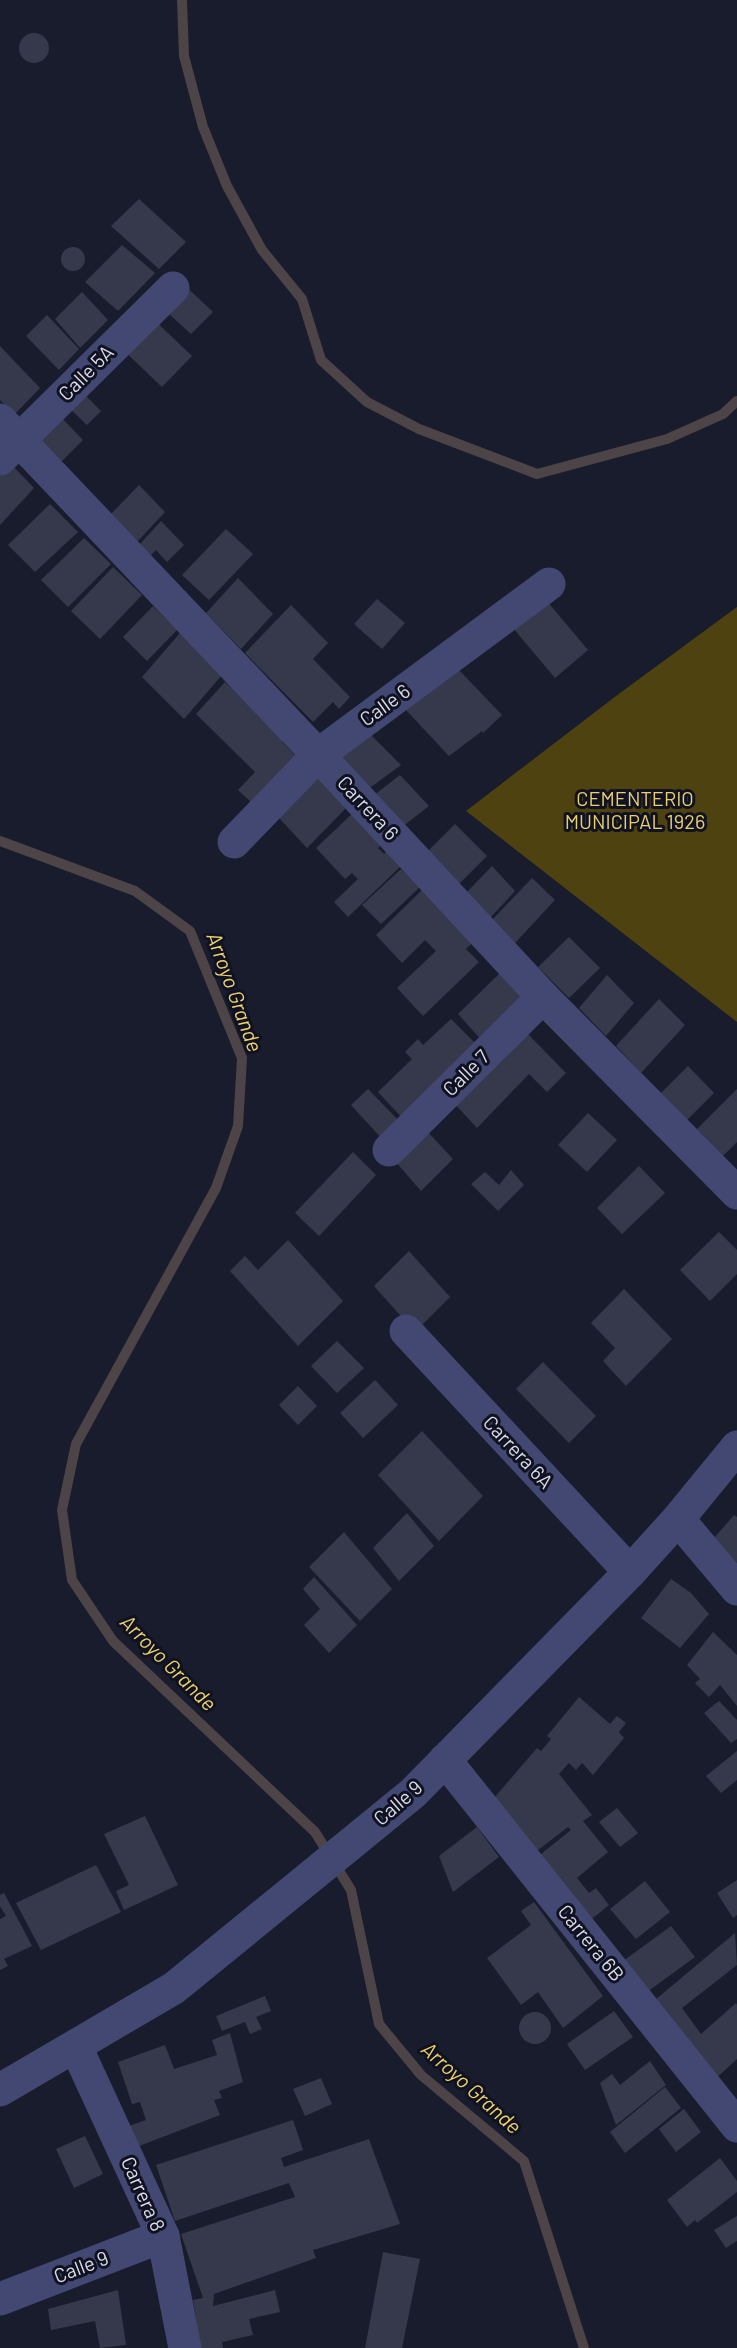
<svg xmlns="http://www.w3.org/2000/svg" width="737" height="2348" font-family="Barlow,sans-serif">
  <style>
    .green { fill: #4e4310 }
    .lines { fill: none; stroke-linecap: round; stroke-linejoin: round }
    .stream { stroke: #4c4446; stroke-width: 10 }
    .building { fill: #36394b }
    .minor { stroke: #424872; stroke-width: 33 }
    .labels { text-anchor: middle; stroke-width: 6; stroke-linejoin: round; paint-order: stroke }
    .street-label { font-size: 20px; fill: #dadde8; stroke: #101222 }
    .park-label { font-size: 20px; fill: #e9d069; stroke: #101222 }
    .water-label { font-size: 21px; font-style: italic; fill: #ecd36c; stroke: #101222 }
  </style>
  <rect width="100%" height="100%" fill="#191c2c"/>
  <path class="green" d="M737,607V1022L466,811L616,696Z"/>
  <g class="lines">
    <g class="stream">
      <path d="M182,0L184,56L203,127L227,186L262,250L302,299L321,360L367,402L419,429L537,474L667,439L723,414L737,401"/>
      <path d="M0,841L135,891L190,931L242,1058L238,1126L216,1188L76,1444L62,1510L72,1580L113,1641L315,1832L351,1890L379,2024L421,2075L524,2161L584,2348"/>
    </g>
  </g>
  <g class="building">
    <circle cx="34" cy="48" r="15"/>
    <path d="M139,199L186,242L159,269L111,226Z"/>
    <path d="M122,245L155,273L118,311L85,282Z"/>
    <circle cx="73" cy="259" r="12"/>
    <path d="M180,281L213,312L191,334L158,304Z"/>
    <path d="M82,292L108,320L80,348L55,319Z"/>
    <path d="M47,315L79,349L59,370L26,336Z"/>
    <path d="M149,315L192,356L162,387L118,345Z"/>
    <path d="M0,346L40,388L14,415L0,400Z"/>
    <path d="M82,392L101,411L87,425L67,406Z"/>
    <path d="M53,409L83,440L60,463L30,432Z"/>
    <path d="M8,461L34,488L0,525V469Z"/>
    <path d="M139,485L165,512L137,542L110,515Z"/>
    <path d="M50,504L78,532L35,572L8,545Z"/>
    <path d="M161,521L184,545L167,562L156,550L150,556L139,545Z"/>
    <path d="M226,529L253,554L209,600L182,575Z"/>
    <path d="M84,538L111,564L68,607L41,580Z"/>
    <path d="M113,567L142,595L100,639L71,611Z"/>
    <path d="M238,578L273,614L241,649L206,613Z"/>
    <path d="M377,599L405,623L382,649L354,624Z"/>
    <path d="M546,600L588,650L555,678L513,628Z"/>
    <path d="M291,605L328,643L313,659L350,697L339,709L333,702L313,722L245,653Z"/>
    <path d="M153,606L177,630L147,661L123,637Z"/>
    <path d="M180,633L222,675L184,719L142,677Z"/>
    <path d="M459,670L502,715L483,733L482,731L449,756L406,710Z"/>
    <path d="M225,682L285,738L282,742L297,757L254,805L238,790L255,772L196,714Z"/>
    <path d="M371,735L401,765L367,790L338,759Z"/>
    <path d="M318,775L348,806L307,848L278,817Z"/>
    <path d="M400,775L429,806L402,827L373,796Z"/>
    <path d="M354,812L383,843L378,848L384,854L389,849L403,864L348,917L334,902L358,879L352,873L345,879L316,848Z"/>
    <path d="M455,824L487,856L458,885L427,852Z"/>
    <path d="M492,866L515,891L490,918L466,893Z"/>
    <path d="M401,869L420,887L381,924L362,905Z"/>
    <path d="M532,878L555,900L515,943L492,920Z"/>
    <path d="M425,887L475,940L466,949L479,962L423,1016L397,988L436,951L425,940L402,963L376,935Z"/>
    <path d="M569,937L600,968L569,998L538,967Z"/>
    <path d="M503,970L531,1000L485,1044L458,1014Z"/>
    <path d="M607,975L634,1003L606,1036L579,1008Z"/>
    <path d="M659,999L685,1025L641,1073L616,1046Z"/>
    <path d="M451,1019L481,1049L405,1121L378,1092L412,1059L405,1052L418,1039L423,1045Z"/>
    <path d="M524,1030L566,1073L547,1092L529,1074L477,1128L453,1102Z"/>
    <path d="M688,1066L714,1093L687,1120L661,1093Z"/>
    <path d="M368,1089L402,1124L384,1141L351,1105Z"/>
    <path d="M737,1089V1142L723,1156L697,1129Z"/>
    <path d="M588,1113L617,1140L587,1172L558,1145Z"/>
    <path d="M426,1130L453,1159L421,1191L395,1161Z"/>
    <path d="M353,1152L376,1175L319,1236L295,1213Z"/>
    <path d="M639,1166L665,1193L622,1234L597,1208Z"/>
    <path d="M511,1170L524,1185L498,1211L471,1184L485,1172L499,1185Z"/>
    <path d="M719,1232L737,1250V1274L710,1301L680,1270Z"/>
    <path d="M288,1240L343,1301L298,1346L230,1271L245,1256L258,1270Z"/>
    <path d="M409,1251L450,1297L415,1332L374,1286Z"/>
    <path d="M624,1289L672,1339L626,1386L603,1361L615,1348L591,1323Z"/>
    <path d="M337,1341L364,1368L337,1393L311,1366Z"/>
    <path d="M543,1362L596,1416L569,1443L516,1389Z"/>
    <path d="M375,1380L398,1405L363,1438L340,1413Z"/>
    <path d="M298,1386L317,1406L298,1425L279,1405Z"/>
    <path d="M422,1431L483,1496L439,1541L378,1475Z"/>
    <path d="M407,1513L434,1546L399,1581L373,1548Z"/>
    <path d="M734,1515L737,1517V1570L709,1544Z"/>
    <path d="M344,1532L392,1589L360,1621L309,1567Z"/>
    <path d="M314,1577L357,1625L329,1653L304,1625L320,1609L303,1589Z"/>
    <path d="M671,1579L691,1593L709,1614L680,1648L641,1618Z"/>
    <path d="M713,1632L737,1655V1706L720,1685L709,1697L695,1683L700,1679L687,1665Z"/>
    <path d="M579,1697L610,1724L617,1716L626,1723L619,1732L624,1738L593,1775L582,1763L576,1770L569,1763L559,1774L592,1815L583,1821L608,1852L577,1878L589,1893L596,1888L609,1905L587,1923L536,1858L571,1830L568,1827L533,1854L494,1798L537,1748L541,1751L551,1739L547,1736Z"/>
    <path d="M719,1701L737,1720V1739L731,1743L704,1713Z"/>
    <path d="M737,1751V1780L721,1793L706,1776Z"/>
    <path d="M617,1808L638,1833L620,1847L599,1822Z"/>
    <path d="M145,1816L178,1885L124,1910L116,1891L129,1885L104,1834Z"/>
    <path d="M477,1827L499,1857L453,1892L439,1856Z"/>
    <path d="M96,1865L121,1912L41,1950L16,1903Z"/>
    <path d="M737,1880V1915L733,1918L717,1893Z"/>
    <path d="M645,1881L670,1912L636,1939L610,1909Z"/>
    <path d="M4,1893L32,1946L4,1959L8,1966L0,1970V1919L6,1916L0,1906V1895Z"/>
    <path d="M534,1902L603,1996L563,2028L538,1992L521,2005L487,1958L531,1925L521,1911Z"/>
    <path d="M671,1926L695,1957L643,1995L619,1964Z"/>
    <path d="M735,1933L737,1965L682,2008L701,2034L736,2003L737,2005V2059L711,2083L655,2000Z"/>
    <path d="M265,1996L271,2011L256,2017L262,2029L250,2034L245,2022L222,2031L216,2016Z"/>
    <path d="M614,2011L633,2037L585,2070L567,2044Z"/>
    <circle cx="535" cy="2028" r="16"/>
    <path d="M230,2033L243,2082L219,2091L222,2098L214,2100L220,2115L134,2148L126,2127L146,2120L140,2102L132,2104L118,2062L165,2045L174,2069L217,2055L212,2040Z"/>
    <path d="M650,2061L666,2085L616,2125L600,2083L612,2074L620,2085Z"/>
    <path d="M321,2078L332,2104L305,2116L293,2089Z"/>
    <path d="M665,2087L681,2108L625,2153L610,2132Z"/>
    <path d="M684,2109L701,2132L676,2152L659,2129Z"/>
    <path d="M293,2120L303,2150L281,2158L284,2167L369,2139L400,2224L313,2250L316,2258L214,2294L213,2306L275,2290L280,2312L249,2319L253,2335L222,2342L223,2348H201L193,2300L203,2298L181,2234L295,2197L289,2183L175,2221L156,2165Z"/>
    <path d="M85,2136L103,2174L74,2188L56,2149Z"/>
    <path d="M720,2158L737,2181V2192L697,2223L695,2220L687,2227L667,2200Z"/>
    <path d="M737,2216V2241L726,2248L714,2230Z"/>
    <path d="M383,2252L420,2259L402,2348H365Z"/>
    <path d="M118,2290L126,2345L100,2348L95,2321L51,2330L48,2309Z"/>
  </g>
  <g class="lines">
    <g class="minor">
      <path d="M0,420L318,755L543,997L737,1193"/>
      <path d="M0,459L173,288"/>
      <path d="M234,842L318,755L549,584"/>
      <path d="M389,1150L543,997"/>
      <path d="M406,1331L630,1572"/>
      <path d="M678,1519L737,1589"/>
      <path d="M445,1760L737,2126"/>
      <path d="M76,2047L163,2236L185,2348"/>
      <path d="M0,2090L174,1988L413,1793L630,1572L678,1519L737,1447"/>
      <path d="M0,2299L163,2236"/>
    </g>
  </g>
  <g class="labels">
    <g class="street-label">
      <text transform="translate(86 373) rotate(-45)" y="7">Calle 5A</text>
      <text transform="translate(385 705) rotate(-36)" y="7">Calle 6</text>
      <text transform="translate(368 808) rotate(47)" y="7">Carrera 6</text>
      <text transform="translate(466 1073) rotate(-45)" y="7">Calle 7</text>
      <text transform="translate(518 1452) rotate(47)" y="7">Carrera 6A</text>
      <text transform="translate(398 1803) rotate(-41)" y="7">Calle 9</text>
      <text transform="translate(591 1943) rotate(51)" y="7">Carrera 6B</text>
      <text transform="translate(143 2194) rotate(66)" y="7">Carrera 8</text>
      <text transform="translate(81 2267) rotate(-21)" y="7">Calle 9</text>
    </g>
    <g class="park-label">
      <text x="635" y="806">CEMENTERIO<tspan x="635" dy="23">MUNICIPAL 1926</tspan></text>
    </g>
    <g class="water-label">
      <text transform="translate(234 992) rotate(70)" y="7">Arroyo Grande</text>
      <text transform="translate(168 1663) rotate(45)" y="7">Arroyo Grande</text>
      <text transform="translate(471 2088) rotate(42)" y="7">Arroyo Grande</text>
    </g>
  </g>
</svg>
